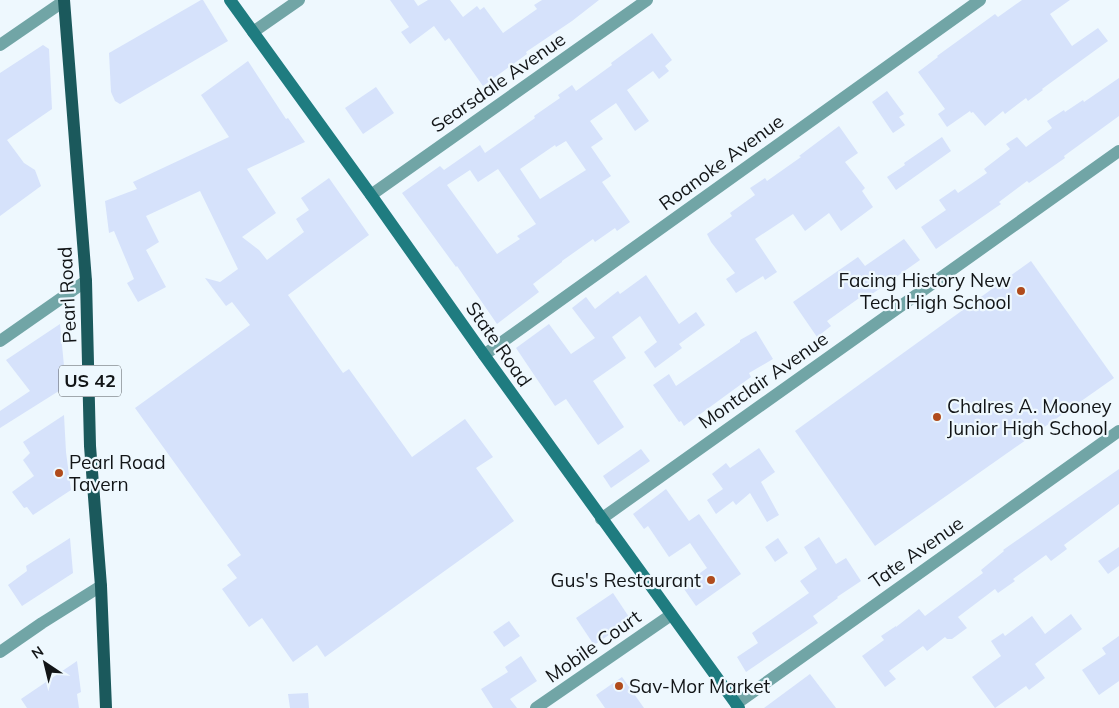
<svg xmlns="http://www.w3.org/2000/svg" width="1119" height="708" font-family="Mulish,sans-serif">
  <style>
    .building { fill: #d6e2fb; fill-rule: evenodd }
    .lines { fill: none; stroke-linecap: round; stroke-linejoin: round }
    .street { stroke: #71a5a6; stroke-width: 12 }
    .secondary { stroke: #1f7c80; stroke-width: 12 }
    .primary { stroke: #1b595c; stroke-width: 12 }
    .poi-dot { fill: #b04b1c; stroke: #eef8fe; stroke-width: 2 }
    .labels { text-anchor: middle; stroke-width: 4.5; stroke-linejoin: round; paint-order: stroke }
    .shield { fill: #eef8fe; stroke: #54595c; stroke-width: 1 }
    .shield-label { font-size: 18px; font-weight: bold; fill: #121517 }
    .street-label { font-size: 19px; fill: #121517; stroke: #eef8fe }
    .poi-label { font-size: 19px; fill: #121517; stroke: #eef8fe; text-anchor: start }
  </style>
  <rect width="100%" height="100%" fill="#eef8fe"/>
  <g class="building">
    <path d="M201,0H203L228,41L120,104L115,101L111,92L109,53Z"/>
    <path d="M390,0H414L418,6L428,0H450L463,17L477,6L480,10L484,7L503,33L537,9L534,5L542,0H599L572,21L526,52L527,54L483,86L449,38L445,41L434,26L410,44L401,32L409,27Z"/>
    <path d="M1022,0H1070L1050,14L1072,46L1098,28L1108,41L1042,89L1043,90L1028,101L1026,98L1005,114L1003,111L985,126L973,112L971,113L970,111L947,127L938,114L945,109L918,72L938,57L937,56L995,14L998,17Z"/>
    <path d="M652,33L672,60L665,66L669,71L659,79L653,71L627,90L649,121L635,131L616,103L590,121L603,139L591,147L611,176L602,182L630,222L617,231L615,228L595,242L593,239L562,261V262L533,284L539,292L497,324L457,266L456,267L402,193L440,166L444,170L480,145L485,153L535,118L534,116L560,98L558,95L572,85L576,91L612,65L611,63ZM566,141L586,170L540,199L520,169L555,145L556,147ZM498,169L536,224L517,236L520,239L497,254L447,185L470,170L478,182Z"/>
    <path d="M43,45L49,49L52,109L7,140L24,163L35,170L41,186L0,216V73Z"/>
    <path d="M248,61L286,119L288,118L305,142L247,169L276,213L242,237L259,250L267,260L304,232L296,219L309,210L301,198L329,178L369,235L288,295L343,373L349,369L412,457L465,419L493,457L476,468L514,521L325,657L317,645L293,662L262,618L249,627L222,589L237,578L227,565L241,555L135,408L250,325L232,302L226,306L205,278L220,282L238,269L200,191L146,216L159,242L146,250L166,287L138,302L127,283L134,279L114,231L109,233L105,201L137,189L133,182L229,137L201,95Z"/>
    <path d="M1119,78V116L1064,156L1065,158L1029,183L1027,181L999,202L1001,204L936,249L921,227L946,210L939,200L955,189L958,193L987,173L984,169L1010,149L1006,144L1017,137L1026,147L1052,128L1047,121L1064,110L1065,112L1083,100L1084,102Z"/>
    <path d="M376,87L394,113L363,134L345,108Z"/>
    <path d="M887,91L904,114L899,117L905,125L893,133L872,102Z"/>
    <path d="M839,126L858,153L845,162L865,188L862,191L873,207L841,231L829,213L805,231L793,214L755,239L777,272L765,280L763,276L736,293L726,279L735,273L711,242L707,234L732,216L730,213L755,195L750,188L765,178L767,181L801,157L799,156Z"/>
    <path d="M942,137L951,151L896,190L887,177L905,165L904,163Z"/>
    <path d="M904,239L920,260L865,299L862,296L827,321L831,326L817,337L793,302L858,257L865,266Z"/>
    <path d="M1031,261L1114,378L875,546L795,431Z"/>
    <path d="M646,275L679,324L696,312L705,325L679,344L682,348L655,368L644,352L657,342L640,316L612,337L626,358L593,381L624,427L598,445L566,399L555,406L516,348L549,324L571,354L595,338L572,308L586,297L595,309L618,291L620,294Z"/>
    <path d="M60,324L64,366L61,371L62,389L0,428V411L30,391L6,360Z"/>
    <path d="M756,331L773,359L749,373L751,377L684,426L681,421L679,422L653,385L669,374L676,386L740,342V340Z"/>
    <path d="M64,415L66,452L71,490L33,515L27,507L24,508L12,492L34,476L23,460L30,453L23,442Z"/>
    <path d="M759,448L775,472L761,482L779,515L767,522L750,493L736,505L733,501L716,514L707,500L723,489L712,474L726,463L730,468Z"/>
    <path d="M641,449L650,461L611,488L603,476Z"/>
    <path d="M1119,469V504L1064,545L1067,549L1051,561L1046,555L1013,579L1015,581L998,593L995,589L958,617L967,628L952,639H947L945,637L927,651L923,646L889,671L896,679L885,687L862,656L884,640L881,636L896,626V627L919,609L925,616L983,573L981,570L1004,551L1003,550Z"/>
    <path d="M666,489L689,521L699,514L741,574L696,606L682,586L707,568L690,543L669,557L648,526L644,529L633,514Z"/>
    <path d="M819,537L836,564L846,558L861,581L837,597L838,598L813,616L818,623L746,672L737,657L758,643L752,633L809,593L800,581L817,569L804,547Z"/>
    <path d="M70,538L73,573L22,606L8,585L27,571L26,566Z"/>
    <path d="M778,538L788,553L775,562L765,547Z"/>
    <path d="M1119,547V566L1108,574L1098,561Z"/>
    <path d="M613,593L631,620L594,645L576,618Z"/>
    <path d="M1071,614L1082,629L1035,664L1045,678L1029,690L1026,686L995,708L972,677L1001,656L991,641L1003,633L1005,636L1032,616L1045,634Z"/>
    <path d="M509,621L520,636L504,647L493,632Z"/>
    <path d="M1119,636V681L1099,695L1082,670L1106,654L1102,648Z"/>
    <path d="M521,656L537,681L510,699L517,708H493L481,689L508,672L505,667Z"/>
    <path d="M77,661L81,692L77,694L79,708H27L21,699Z"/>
    <path d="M810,674L836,708H764Z"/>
    <path d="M622,677L644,708H605L596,695Z"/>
    <path d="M308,693L309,708H290L288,694Z"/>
  </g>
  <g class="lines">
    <g class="street">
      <path d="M253,32L299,0"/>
      <path d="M0,45L64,1"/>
      <path d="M371,195L647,0"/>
      <path d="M0,341L86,281"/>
      <path d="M484,355L980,0"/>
      <path d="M601,519L1119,151"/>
      <path d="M0,652L42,623L101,586"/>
      <path d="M736,704L1119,431"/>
      <path d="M536,708L671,615"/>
    </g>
    <path class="secondary" d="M230,0L371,195L484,355L739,708"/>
    <path class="primary" d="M64,0L86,281L90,446L101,586L106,708"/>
  </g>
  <g class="poi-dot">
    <circle cx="1021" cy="291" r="5"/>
    <circle cx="937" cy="417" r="5"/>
    <circle cx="59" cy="473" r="5"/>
    <circle cx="711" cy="580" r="5"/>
    <circle cx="619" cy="686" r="5"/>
  </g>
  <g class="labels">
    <rect class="shield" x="59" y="365.5" width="62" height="31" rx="4"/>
    <g class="shield-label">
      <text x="90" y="387">US 42</text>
    </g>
    <g class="street-label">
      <text transform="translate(498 82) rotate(-35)" y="7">Searsdale Avenue</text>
      <text transform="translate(721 162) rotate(-36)" y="7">Roanoke Avenue</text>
      <text transform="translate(67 295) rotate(-93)" y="7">Pearl Road</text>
      <text transform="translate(499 344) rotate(55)" y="7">State Road</text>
      <text transform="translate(763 380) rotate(-35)" y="7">Montclair Avenue</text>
      <text transform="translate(916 552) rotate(-35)" y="7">Tate Avenue</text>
      <text transform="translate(593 646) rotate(-35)" y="7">Mobile Court</text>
    </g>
    <g class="poi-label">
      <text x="1011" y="287" text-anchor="end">Facing History New<tspan x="1011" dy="22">Tech High School</tspan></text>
      <text x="947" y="413">Chalres A. Mooney<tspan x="947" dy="22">Junior High School</tspan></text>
      <text x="69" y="469">Pearl Road<tspan x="69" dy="22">Tavern</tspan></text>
      <text x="701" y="587" text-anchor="end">Gus's Restaurant</text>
      <text x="629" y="693">Sav-Mor Market</text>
    </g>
  </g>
  <g transform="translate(45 663) rotate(325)" stroke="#eef8fe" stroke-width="4" paint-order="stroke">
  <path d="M0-4L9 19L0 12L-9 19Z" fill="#121517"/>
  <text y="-8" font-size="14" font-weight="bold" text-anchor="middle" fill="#121517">N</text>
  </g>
</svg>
